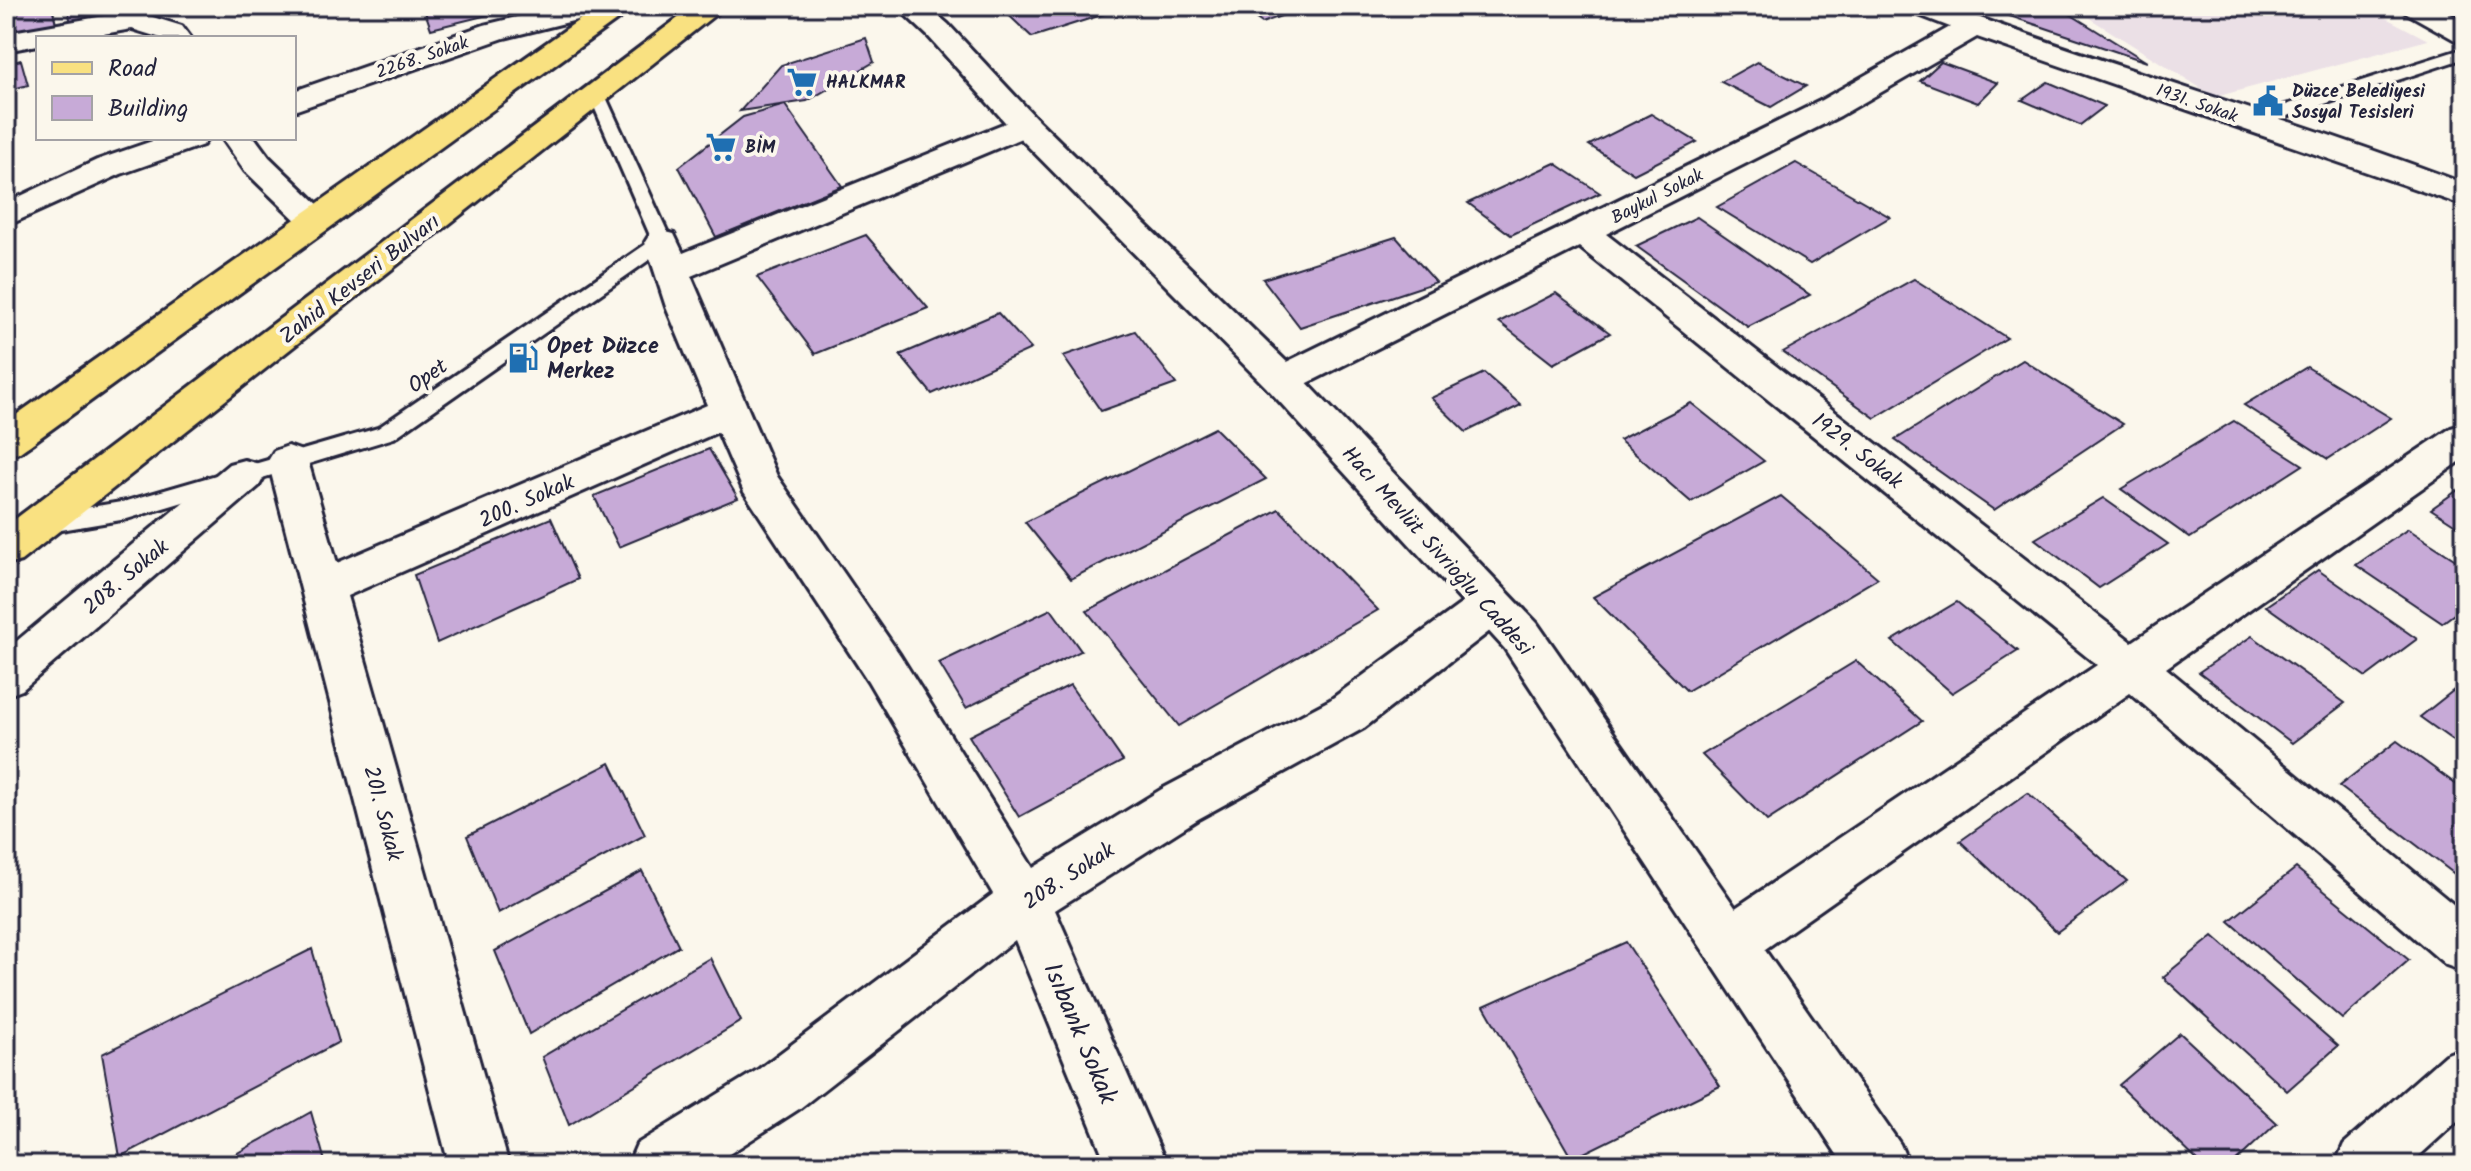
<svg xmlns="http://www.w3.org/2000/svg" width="2471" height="1171" font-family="Kalam,sans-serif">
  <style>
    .built { fill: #ebe0e6 }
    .building { fill: #c7aad7; stroke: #22223b; stroke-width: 2 }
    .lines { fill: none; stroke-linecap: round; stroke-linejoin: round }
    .lane-casing { stroke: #22223b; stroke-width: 6 }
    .street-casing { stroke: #22223b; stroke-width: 6 }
    .secondary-casing { stroke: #22223b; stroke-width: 6 }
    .primary-casing { stroke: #22223b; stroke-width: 6 }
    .highway-casing { stroke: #22223b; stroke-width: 6 }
    .lane { fill: #fbf7ec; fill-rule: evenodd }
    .street { fill: #fbf7ec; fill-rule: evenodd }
    .secondary { fill: #fbf7ec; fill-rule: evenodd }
    .primary { fill: #f9e181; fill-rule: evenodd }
    .highway { fill: #f9e181; fill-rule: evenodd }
    .labels { text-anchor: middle; stroke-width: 8; stroke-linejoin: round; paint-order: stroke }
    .far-street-label { font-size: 18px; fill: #22223b; stroke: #fbf7ec }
    .far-poi-label { font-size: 18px; font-weight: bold; fill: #22223b; stroke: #fbf7ec; text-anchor: start }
    .street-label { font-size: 22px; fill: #22223b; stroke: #fbf7ec }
    .poi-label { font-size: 22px; font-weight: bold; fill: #22223b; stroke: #fbf7ec; text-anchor: start }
    .near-street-label { font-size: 26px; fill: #22223b; stroke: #fbf7ec }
  </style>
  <rect width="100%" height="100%" fill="#fbf7ec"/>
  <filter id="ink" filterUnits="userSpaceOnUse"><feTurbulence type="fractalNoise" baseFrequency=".0125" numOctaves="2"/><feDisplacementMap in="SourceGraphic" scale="16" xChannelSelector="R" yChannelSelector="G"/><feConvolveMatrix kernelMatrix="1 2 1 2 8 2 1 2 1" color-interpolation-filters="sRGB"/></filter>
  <g filter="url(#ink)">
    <path class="built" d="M2070,6H2363L2428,40L2215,97Z"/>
    <g class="building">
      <path d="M25,6H52L56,24L6,37V11Z"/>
      <path d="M67,6H139L71,23Z"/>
      <path d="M423,6H524L431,29Z"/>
      <path d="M999,6H1130L1032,37Z"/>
      <path d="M1238,6H1309L1262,23Z"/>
      <path d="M1980,6H2057L2147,62Z"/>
      <path d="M866,38L874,62L807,101L740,111L781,65Z"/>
      <path d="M21,60L28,85L6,91V64Z"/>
      <path d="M1757,62L1806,86L1771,107L1721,82Z"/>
      <path d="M1941,62L1998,83L1978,103L1920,81Z"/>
      <path d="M2048,82L2105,106L2080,125L2022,100Z"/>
      <path d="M785,105L842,186L716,237L679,167L743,117Z"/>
      <path d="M1651,114L1697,142L1634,174L1589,145Z"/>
      <path d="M1555,163L1600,193L1511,235L1468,203Z"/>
      <path d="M1796,163L1890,217L1810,264L1717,207Z"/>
      <path d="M1697,217L1810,295L1748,327L1636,246Z"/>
      <path d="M866,235L928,308L815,354L757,277Z"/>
      <path d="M1396,237L1436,282L1300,327L1263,279Z"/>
      <path d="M1914,279L2007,338L1875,418L1783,352Z"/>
      <path d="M1556,293L1610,333L1553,364L1499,322Z"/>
      <path d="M998,313L1031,349L932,394L900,355Z"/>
      <path d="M1135,331L1176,384L1101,411L1063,356Z"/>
      <path d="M2023,360L2123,424L1994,510L1895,440Z"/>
      <path d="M2307,367L2391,418L2328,459L2244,405Z"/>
      <path d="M1484,373L1521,405L1466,432L1431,398Z"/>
      <path d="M1691,403L1764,461L1691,502L1619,440Z"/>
      <path d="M2234,421L2303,465L2190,538L2121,489Z"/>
      <path d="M1215,428L1266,479L1071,579L1025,522Z"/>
      <path d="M709,449L738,498L619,547L594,496Z"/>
      <path d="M2465,485V531L2431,509Z"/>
      <path d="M1781,496L1878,578L1687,691L1593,597Z"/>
      <path d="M2103,498L2168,544L2099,588L2035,539Z"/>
      <path d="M1279,509L1378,610L1179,726L1087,611Z"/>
      <path d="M551,518L578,579L437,643L414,575Z"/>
      <path d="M2408,529L2465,566V606L2442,623L2356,565Z"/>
      <path d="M2318,570L2417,639L2366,677L2266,606Z"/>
      <path d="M1957,602L2018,651L1952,693L1892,641Z"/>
      <path d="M1051,609L1081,651L966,708L939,663Z"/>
      <path d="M2252,636L2345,703L2292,743L2199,672Z"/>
      <path d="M1856,661L1922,721L1767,821L1702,755Z"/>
      <path d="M1070,685L1123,761L1019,817L969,736Z"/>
      <path d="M2459,686L2465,690V749L2420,717Z"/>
      <path d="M2397,741L2465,791V882L2339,786Z"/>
      <path d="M610,763L645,835L498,913L467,836Z"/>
      <path d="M2028,793L2127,881L2057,932L1960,841Z"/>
      <path d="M2296,868L2409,960L2342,1019L2229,921Z"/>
      <path d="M642,871L679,946L529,1034L495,951Z"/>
      <path d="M2213,936L2338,1046L2287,1091L2163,977Z"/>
      <path d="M1626,942L1720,1086L1572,1159L1484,1006Z"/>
      <path d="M312,949L339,1042L120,1157L102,1054Z"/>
      <path d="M710,958L741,1021L569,1125L542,1057Z"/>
      <path d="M2180,1033L2277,1123L2232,1165H2202L2119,1085Z"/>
      <path d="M311,1112L326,1165H216Z"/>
    </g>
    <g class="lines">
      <g class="lane-casing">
        <g id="lane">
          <path d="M2465,48V58L2257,126H2245L2242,122L2245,118Z"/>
          <path d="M597,90L605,95L672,242L669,246L394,438L127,519L43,533L35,530L31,524L35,518L43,515L127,501L378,428L652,240L589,95Z"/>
        </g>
      </g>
      <g class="street-casing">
        <g id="street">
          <path d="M562,6H613L609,12L504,38L294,111V91L484,25Z"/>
          <path d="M1907,6H1948C2118,70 2295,119 2465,184V206L1977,37L1840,116L1606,234L2132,642L2451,428L2465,424V458L2166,668L2465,914V972L2446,965L2130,693L1748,961L1729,968L1710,961L1702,943L1710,925L2097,665L1579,247L1296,389L1282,393L1268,389L1263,380L1268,371L1818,102L1950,27L1911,12Z"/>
          <path d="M2401,6H2436L2465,22V43L2455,40L2405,12Z"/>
          <path d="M133,11L182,26L191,38H161L132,29L80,38H38V45L6,51V33Z"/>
          <path d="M1025,115L1036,118L1041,125L1036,132L691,276L777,476L900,655L1033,868L1162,789L1330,700L1476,593L1492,588L1508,593L1514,605L1508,617L1364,728L1198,819L1055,910L1167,1165H1107L1015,940L799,1109L712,1165H628L637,1144L759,1069L993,894L868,681L744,492L718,432L347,596L509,1165H449L268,461L274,451L288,446L302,451L308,461L337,563L707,405L666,307L645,242L650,234L662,231L674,234L683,253Z"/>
          <path d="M161,138H208L203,145L121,174L6,226V203L97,160Z"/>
          <path d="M222,138H255L269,157L328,214L333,221L328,228L316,231L304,228L245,171Z"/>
          <path d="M244,460L259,464L265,475L259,486L22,690L6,696V650L229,464Z"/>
          <path d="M2465,1047V1114L2409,1165H2335L2344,1144L2445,1055Z"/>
        </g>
      </g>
      <g class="secondary-casing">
        <path id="secondary" d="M896,6H927L948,24L1036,118L1296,371L1537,623L1900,1144L1909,1165H1844L1505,649L1268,389L1014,132L928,36Z"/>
      </g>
      <g class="primary-casing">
        <g id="primary">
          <path d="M599,6H632L628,12L20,452L6,456V422Z"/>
          <path d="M694,6H726L21,561L6,565V526Z"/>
        </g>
      </g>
      <g class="highway-casing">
        <path id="highway" d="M27,413L41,417L47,427C38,443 23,450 6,455V422Z"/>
      </g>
      <use href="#lane" class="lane"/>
      <use href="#street" class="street"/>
      <use href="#secondary" class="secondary"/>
      <use href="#primary" class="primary"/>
      <use href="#highway" class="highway"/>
    </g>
  </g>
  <defs>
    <g id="supermarket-bare" transform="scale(2.4)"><path d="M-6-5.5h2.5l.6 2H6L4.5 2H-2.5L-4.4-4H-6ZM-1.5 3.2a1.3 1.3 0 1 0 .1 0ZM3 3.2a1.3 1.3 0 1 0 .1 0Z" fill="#1f6fb2" stroke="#fbf7ec" stroke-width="2.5" paint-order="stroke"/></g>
    <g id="civic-bare" transform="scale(2.4)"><path d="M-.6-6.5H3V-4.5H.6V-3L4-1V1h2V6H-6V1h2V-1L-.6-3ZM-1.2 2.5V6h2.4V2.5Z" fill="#1f6fb2" stroke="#fbf7ec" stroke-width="2.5" paint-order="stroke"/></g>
    <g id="fuel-bare" transform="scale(2.4)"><path d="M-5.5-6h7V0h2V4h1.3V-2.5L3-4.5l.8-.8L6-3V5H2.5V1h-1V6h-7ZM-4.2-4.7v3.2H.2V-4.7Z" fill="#1f6fb2" stroke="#fbf7ec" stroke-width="2.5" paint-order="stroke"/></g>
  </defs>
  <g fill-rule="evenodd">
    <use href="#supermarket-bare" x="802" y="82"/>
    <use href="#civic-bare" x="2268" y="101"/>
    <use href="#supermarket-bare" x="721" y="147"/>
    <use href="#fuel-bare" x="523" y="358"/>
  </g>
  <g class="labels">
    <g class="far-street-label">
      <text transform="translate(422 57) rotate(-19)" y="6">2268. Sokak</text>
      <text transform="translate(2197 103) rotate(19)" y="6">1931. Sokak</text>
      <text transform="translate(1657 196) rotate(-27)" y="6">Baykul Sokak</text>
    </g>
    <g class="far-poi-label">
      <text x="826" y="88">HALKMAR</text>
      <text x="2292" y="97">Düzce Belediyesi<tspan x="2292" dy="21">Sosyal Tesisleri</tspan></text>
      <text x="745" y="153">BİM</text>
    </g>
    <g class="street-label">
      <text transform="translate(359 278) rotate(-38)" y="8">Zahid Kevseri Bulvarı</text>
      <text transform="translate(427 375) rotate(-35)" y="8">Opet</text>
      <text transform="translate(1858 450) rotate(38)" y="8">1929. Sokak</text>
      <text transform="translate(526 500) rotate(-24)" y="8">200. Sokak</text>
      <text transform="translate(1438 550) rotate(48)" y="8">Hacı Mevlüt Sivrioğlu Caddesi</text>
      <text transform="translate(125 576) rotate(-40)" y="8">208. Sokak</text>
      <text transform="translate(384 813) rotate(75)" y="8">201. Sokak</text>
      <text transform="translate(1068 875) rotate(-33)" y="8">208. Sokak</text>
    </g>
    <g class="poi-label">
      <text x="547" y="353">Opet Düzce<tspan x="547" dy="25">Merkez</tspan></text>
    </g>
    <g class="near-street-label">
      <text transform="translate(1081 1033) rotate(67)" y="9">Isıbank Sokak</text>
    </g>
  </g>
  <rect width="2471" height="1171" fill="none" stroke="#fbf7ec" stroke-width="32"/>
  <rect x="16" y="16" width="2439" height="1139" fill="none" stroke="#22223b" stroke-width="3" filter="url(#ink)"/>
  <rect x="36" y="36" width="260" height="104" fill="#fbf7ec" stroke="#a4a2a5" stroke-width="2"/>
  <rect x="52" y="62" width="40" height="12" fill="#f9e181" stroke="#a4a2a5" stroke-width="2"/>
  <text x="108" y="76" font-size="24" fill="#22223b">Road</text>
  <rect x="52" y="96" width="40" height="24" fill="#c7aad7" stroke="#a4a2a5" stroke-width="2"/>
  <text x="108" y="116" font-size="24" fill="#22223b">Building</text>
</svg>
